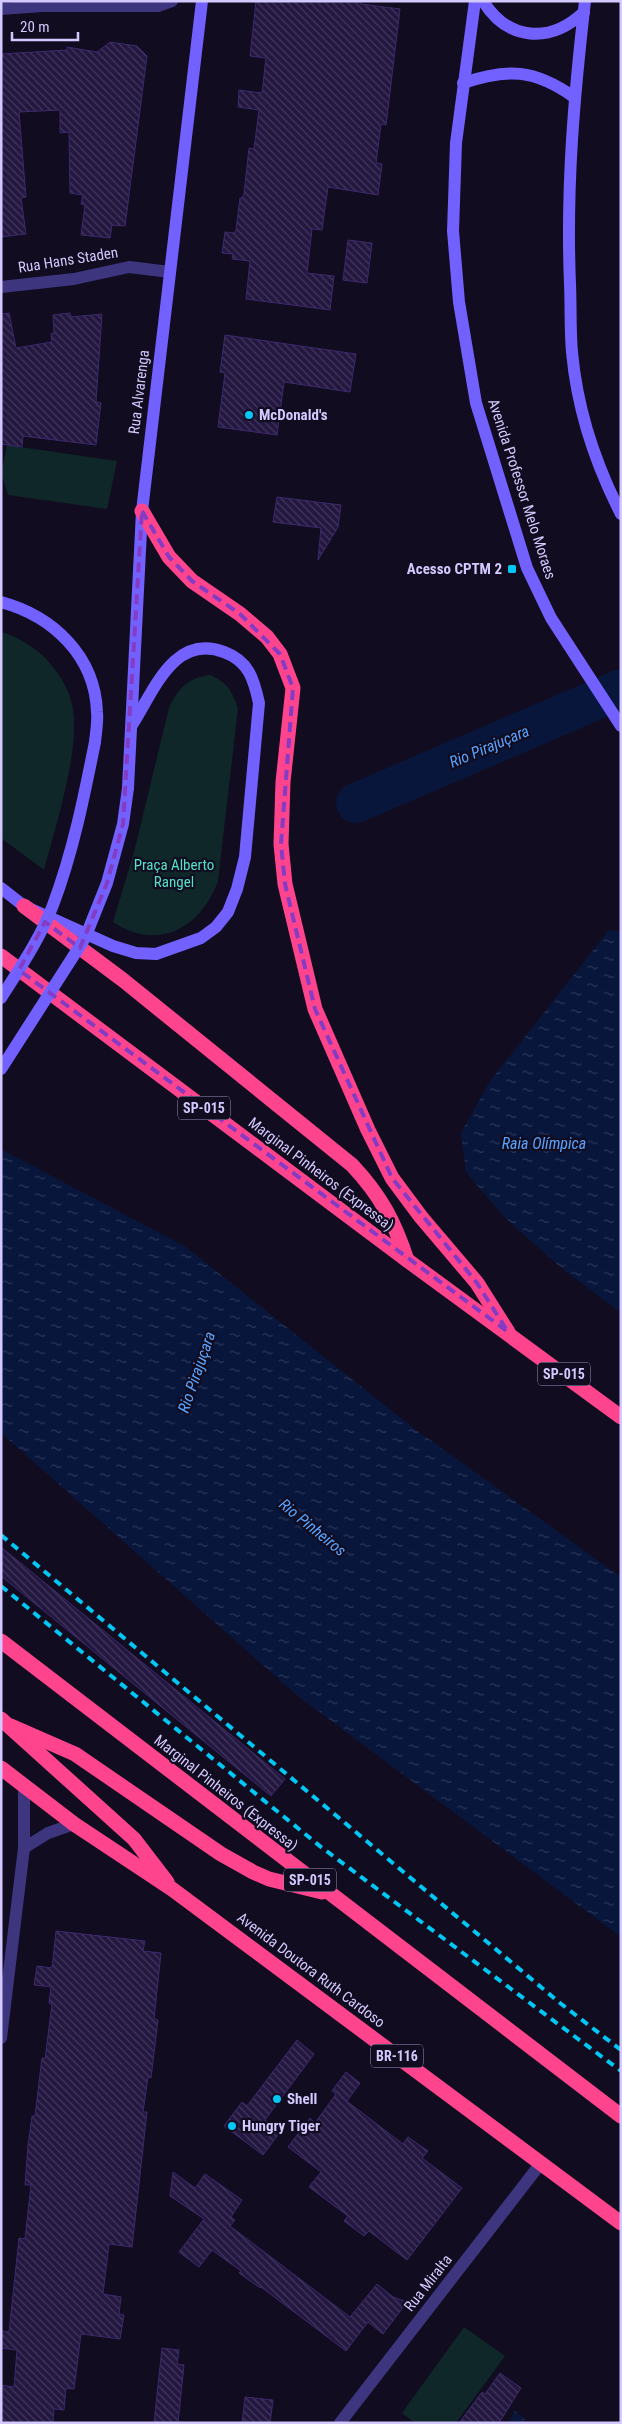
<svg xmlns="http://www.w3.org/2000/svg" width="622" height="2424" font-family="'Roboto Condensed',sans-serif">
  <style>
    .green { fill: #0f2729 }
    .water { fill: url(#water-ripples) }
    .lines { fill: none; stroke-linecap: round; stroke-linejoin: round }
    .river { stroke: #08163c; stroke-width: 40 }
    .building { fill: url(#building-back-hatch); stroke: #3c296d }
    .street { stroke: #3e357f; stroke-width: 12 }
    .secondary { stroke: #7260ff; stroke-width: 12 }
    .highway { stroke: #ff448e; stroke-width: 15 }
    .rail { stroke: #00c7f4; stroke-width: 4; stroke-dasharray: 8 6; stroke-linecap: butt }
    .secondary-bridge { stroke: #7260ff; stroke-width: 12 }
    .marked { fill: none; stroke: #843cc5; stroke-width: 4; stroke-dasharray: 10 6; stroke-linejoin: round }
    .poi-dot { fill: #00c7f4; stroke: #110c1f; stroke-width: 2 }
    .labels { text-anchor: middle; stroke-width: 4.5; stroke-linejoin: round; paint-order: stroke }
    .shield { fill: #110c1f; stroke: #9a90bc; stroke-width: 1 }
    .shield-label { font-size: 14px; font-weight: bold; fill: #d4c9ff }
    .street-label { font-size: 15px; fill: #d4c9ff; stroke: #110c1f }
    .poi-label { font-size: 15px; font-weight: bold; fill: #d4c9ff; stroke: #110c1f; text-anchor: start }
    .park-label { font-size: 15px; fill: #53e1ca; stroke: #110c1f }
    .water-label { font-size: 16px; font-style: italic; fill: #57a3ff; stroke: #110c1f }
  </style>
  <defs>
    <pattern id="water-ripples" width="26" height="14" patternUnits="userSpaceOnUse" patternTransform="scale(1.25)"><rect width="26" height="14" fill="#08163c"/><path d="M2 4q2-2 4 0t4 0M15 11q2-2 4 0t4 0" fill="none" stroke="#2b3759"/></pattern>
    <pattern id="building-back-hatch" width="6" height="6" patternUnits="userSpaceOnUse" patternTransform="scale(1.25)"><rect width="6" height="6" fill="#231740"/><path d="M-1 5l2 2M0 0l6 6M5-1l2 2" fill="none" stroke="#42375d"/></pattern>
  </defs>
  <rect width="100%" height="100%" fill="#110c1f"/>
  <g class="green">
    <path d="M7,445L117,461L107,509L8,495L1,473Z"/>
    <path d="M1,632C15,635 30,645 41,654C57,669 69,687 73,709C80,750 55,829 44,870L1,838Z"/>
    <path d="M210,675C227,682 232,691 238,708L218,881C201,928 158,952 113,922L134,852L169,708C178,688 188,678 210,675Z"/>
    <path d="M464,2327L505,2356L456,2423H415L402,2413Z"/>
  </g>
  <g class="water">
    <path d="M609,930L621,931V1313L559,1266L504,1217L466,1172L461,1133L490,1081Z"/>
    <path d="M1,1149L186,1247L412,1427L621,1577V1937L299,1697L1,1433Z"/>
    <path d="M515,2411L525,2419L523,2423H508Z"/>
  </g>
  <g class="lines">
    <path class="river" d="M356,803L621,689"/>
  </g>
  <g class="building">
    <path d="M256,1H361V4L400,9L386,125L381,124L376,163L382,164L378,195L328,187L322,230L312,229L307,273L334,276L330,310L246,299L250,261L232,259L233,254L222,253L225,232L235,233L236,230L240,198H242L244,194L249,148L254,149L259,110L238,107L239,90L262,93L266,58L250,56Z"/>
    <path d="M110,42L137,46L147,56L125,226L112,225L110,238L81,235L85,205L81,204L83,195L70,193L69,132L60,133V110L19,112L26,197L21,198L26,234L1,237V54L67,50V47L97,52Z"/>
    <path d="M348,240L372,243L367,283L343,280Z"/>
    <path d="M9,313L16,348L52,342L51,334L54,333L53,315L70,313L71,317L102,314L96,402L101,403L96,445L23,436L22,447L1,444V314Z"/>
    <path d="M225,335L356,354L350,392L284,382L277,435L218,427L225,373L220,372Z"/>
    <path d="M277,497L341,505L338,527L318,560L321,528L273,522Z"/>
    <path d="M1,1547L285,1779L271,1796L1,1576Z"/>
    <path d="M56,1931L145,1941L143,1951L161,1953L154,2019L158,2020L151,2078L148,2077L143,2112H147L132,2247L109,2244L103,2294L121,2297L119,2314L124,2315L120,2339L81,2334L74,2389L66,2388L64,2410L54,2409L53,2423H1V2385L14,2387L17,2350L1,2348V2331L9,2332L19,2238L25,2239L31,2185H25L28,2145L32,2116H35L42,2058L45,2059L52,2004L49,2003L51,1987L34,1985L37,1966L52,1968Z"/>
    <path d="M297,2040L314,2054L265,2120L281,2131L263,2155L224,2126L242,2102L247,2106Z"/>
    <path d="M346,2072L360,2083L347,2101L344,2099L403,2144L408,2137L428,2151L422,2158L462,2188L407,2260L369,2231L364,2236L344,2221L348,2216L309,2187L321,2172L288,2147L310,2118L315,2123L336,2094L332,2091Z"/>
    <path d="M173,2172L195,2188L205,2174L242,2200L231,2217L235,2220L230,2226L350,2317L377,2284L393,2297L407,2302L383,2334L368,2322L346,2351L261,2287L260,2288L239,2273L241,2271L212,2250L199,2267L179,2252L204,2219L170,2196Z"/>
    <path d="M162,2348L179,2350L177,2364L184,2365L178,2423H154Z"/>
    <path d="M500,2373L521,2388L499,2423H459L482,2392L485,2394Z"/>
    <path d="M245,2397L273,2400L270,2423H242Z"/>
  </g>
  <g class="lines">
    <g class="street">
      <path d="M1,9L42,6H158L172,1"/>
      <path d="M1,287L74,279L129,267L170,272"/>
      <path d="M24,1848L48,1833L74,1824"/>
      <path d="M1,2038L24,1848V1785"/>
      <path d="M340,2423L541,2163"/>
    </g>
    <g class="secondary">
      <path d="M475,1L456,143L453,231L459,302L476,403L527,568L551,618L621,726"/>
      <path d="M483,1C508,41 550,44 584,12"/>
      <path d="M585,1C574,97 566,187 570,284C571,307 570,330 572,352C577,408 596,465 621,514"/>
      <path d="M463,83C508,68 534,69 574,97"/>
      <path d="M1,602C53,616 95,656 97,712C98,722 96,732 95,742"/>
      <path d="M128,788L142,511L202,1"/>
      <path d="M1,888L24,906L113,946L136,953L156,954L201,938L216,927L228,912L237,889L245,857L259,703C254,680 249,661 224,652C174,633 154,691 132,725"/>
    </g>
    <g class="highway">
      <path d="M142,511L169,557L192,581L240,614L267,637L280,654L293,688L283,782L281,844L285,884L315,1009L368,1130L392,1178L421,1217L477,1283L508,1332"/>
      <path d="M24,906L123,980L352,1165C381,1196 394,1221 407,1260"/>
      <path d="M1,956L407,1260L621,1417"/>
      <path d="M1,1641L621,2116"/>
      <path d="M1,1719L134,1839L167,1882"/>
      <path d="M11,1726L75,1754L221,1854L253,1872L269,1879L322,1892"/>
      <path d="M1,1768L74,1824L172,1889L621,2223"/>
    </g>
    <g class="rail">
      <path d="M1,1535L560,2003L621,2050"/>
      <path d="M1,1586L321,1847L621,2071"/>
    </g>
    <g class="secondary-bridge">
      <path d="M1,998C20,968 41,937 53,905C73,852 84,797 95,742"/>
      <path d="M1,1069L85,938L107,883L123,824L128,788"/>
    </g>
  </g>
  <path class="marked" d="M142,511L169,557L192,581L240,614L280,654L293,688L281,844L285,884L315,1009L392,1178L477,1283L508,1332L19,970L45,922L80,948L107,883L123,824Z"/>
  <g class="poi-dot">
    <circle cx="249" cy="415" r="5"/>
    <rect x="507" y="564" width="10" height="10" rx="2.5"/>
    <circle cx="277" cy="2099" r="5"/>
    <circle cx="232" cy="2126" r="5"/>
  </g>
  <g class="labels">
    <g class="shield">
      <rect x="178" y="1096.5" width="52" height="23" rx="4"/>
      <rect x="538" y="1362.5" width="52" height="23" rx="4"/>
      <rect x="284" y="1868.5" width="52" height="23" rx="4"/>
      <rect x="371" y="2044.5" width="52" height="23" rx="4"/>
    </g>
    <g class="shield-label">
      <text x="204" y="1113">SP-015</text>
      <text x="564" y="1379">SP-015</text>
      <text x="310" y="1885">SP-015</text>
      <text x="397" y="2061">BR-116</text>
    </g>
    <g class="street-label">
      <text transform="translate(68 260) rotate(-9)" y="5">Rua Hans Staden</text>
      <text transform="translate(139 392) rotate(-83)" y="5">Rua Alvarenga</text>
      <text transform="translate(522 489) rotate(72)" y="5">Avenida Professor Melo Moraes</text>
      <text transform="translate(321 1174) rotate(37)" y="5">Marginal Pinheiros (Expressa)</text>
      <text transform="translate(226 1793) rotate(38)" y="5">Marginal Pinheiros (Expressa)</text>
      <text transform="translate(311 1970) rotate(37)" y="5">Avenida Doutora Ruth Cardoso</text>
      <text transform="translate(428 2283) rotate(-52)" y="5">Rua Miralta</text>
    </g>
    <g class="poi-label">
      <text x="259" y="420">McDonald's</text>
      <text x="502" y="574" text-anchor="end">Acesso CPTM 2</text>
      <text x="287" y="2104">Shell</text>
      <text x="242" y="2131">Hungry Tiger</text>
    </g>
    <g class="park-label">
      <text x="174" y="870">Praça Alberto<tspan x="174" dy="17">Rangel</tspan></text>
    </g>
    <g class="water-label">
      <text transform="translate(489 746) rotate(-23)" y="6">Rio Pirajuçara</text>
      <text x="544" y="1149">Raia Olímpica</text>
      <text transform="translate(196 1372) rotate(-71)" y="6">Rio Pirajuçara</text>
      <text transform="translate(313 1527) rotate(39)" y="6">Rio Pinheiros</text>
    </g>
  </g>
  <rect width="622" height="2424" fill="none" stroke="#d4c9ff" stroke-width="5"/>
  <path d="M12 32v8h66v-8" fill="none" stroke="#d4c9ff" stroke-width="2.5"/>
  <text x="20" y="32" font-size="15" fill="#d4c9ff" stroke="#110c1f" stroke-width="4" paint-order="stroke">20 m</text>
</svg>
